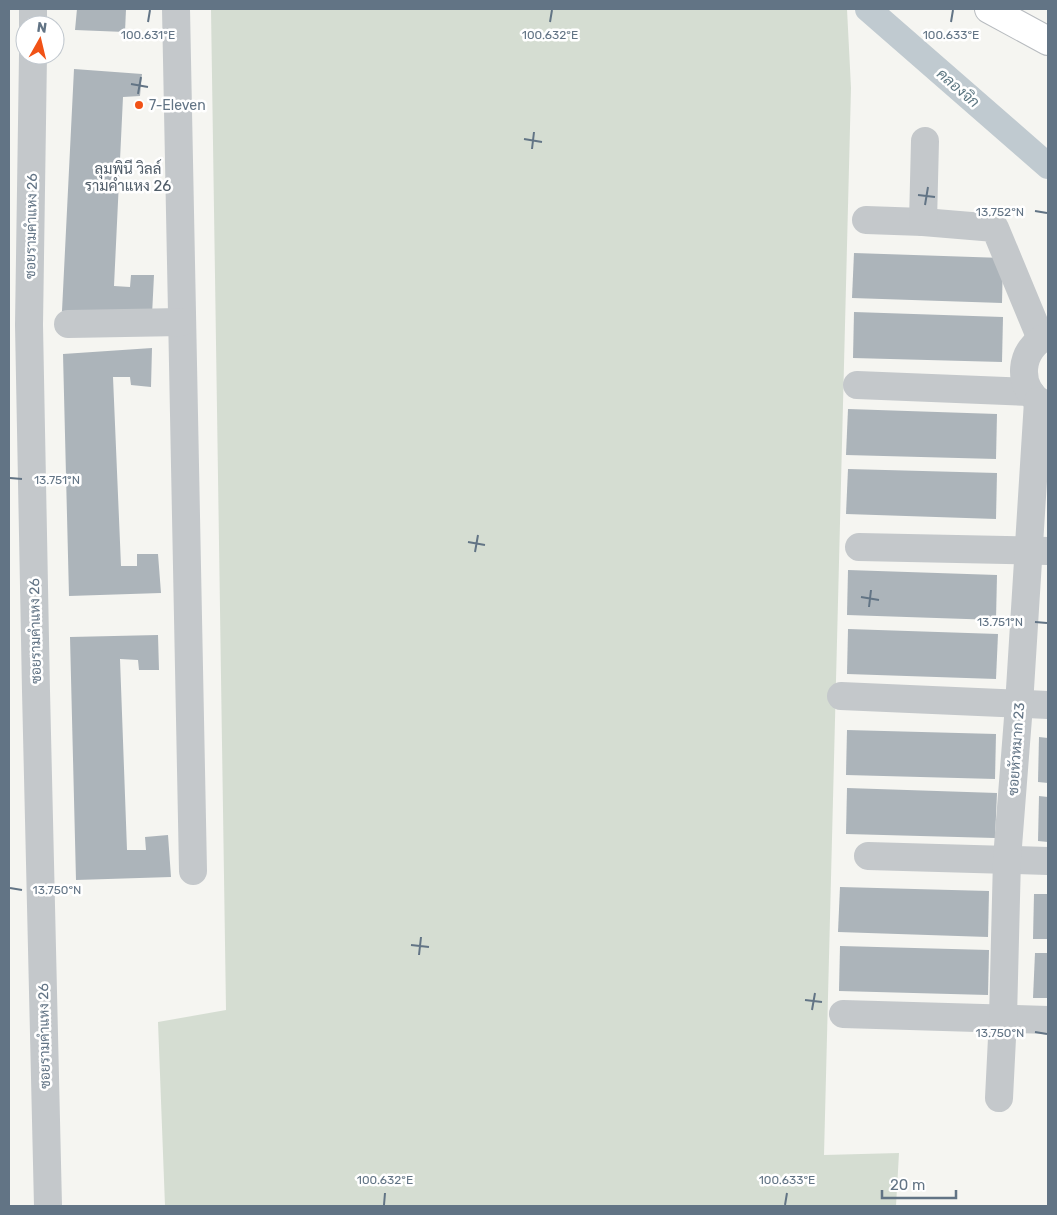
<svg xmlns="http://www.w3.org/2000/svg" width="1057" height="1215" font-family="Rubik,Sarabun,sans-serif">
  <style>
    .green { fill: #d5ddd2 }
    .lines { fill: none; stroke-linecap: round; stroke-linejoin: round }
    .canal { stroke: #c0cad0; stroke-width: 26 }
    .building { fill: #acb4ba }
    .major-casing { stroke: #b7bbbf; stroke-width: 30 }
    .minor { stroke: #c4c8cb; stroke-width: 28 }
    .major { stroke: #fff; stroke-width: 28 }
    .ticks { fill: none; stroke: #627485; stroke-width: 2 }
    .poi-dot { fill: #f15216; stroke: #fff; stroke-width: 2 }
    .labels { text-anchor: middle; stroke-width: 5; stroke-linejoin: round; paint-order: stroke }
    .poi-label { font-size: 14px; fill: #627485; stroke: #fff; text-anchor: start }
    .street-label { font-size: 14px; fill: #627485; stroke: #fff }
    .water-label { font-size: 15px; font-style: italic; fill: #5d7782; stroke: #fff }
    .neighbourhood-label { font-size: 15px; fill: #505d69; stroke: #fff }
    .ticks-label { font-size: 12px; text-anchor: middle; fill: #627485; stroke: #fff; stroke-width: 5; stroke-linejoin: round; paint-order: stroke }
  </style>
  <rect width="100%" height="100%" fill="#f5f5f1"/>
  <path class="green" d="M211,9H847L851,88L824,1155L899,1153L896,1206H165L158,1022L226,1010Z"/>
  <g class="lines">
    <path class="canal" d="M868,9L1048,166"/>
  </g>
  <g class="building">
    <path d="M77,9H126L125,32L75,30Z"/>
    <path d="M74,69L142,74L140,96L123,97L114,286L130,287L131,275H154L152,315L62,311Z"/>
    <path d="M854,253L1003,258L1002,303L852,298Z"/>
    <path d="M854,312L1003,317L1002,362L853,358Z"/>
    <path d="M152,348L151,387L131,385L130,377H113L121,566H137V554H158L161,593L69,596L63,354Z"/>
    <path d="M848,409L997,414L996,459L846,455Z"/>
    <path d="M848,469L997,473L996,519L846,514Z"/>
    <path d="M848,570L997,575L996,620L847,615Z"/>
    <path d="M848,629L998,634L996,679L847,674Z"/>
    <path d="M158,635L159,670H139L138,660L120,659L127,850H146L145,837L168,835L171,877L76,880L70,637Z"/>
    <path d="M847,730L996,734L995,779L846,775Z"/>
    <path d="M1039,737L1048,738V783L1038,782Z"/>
    <path d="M847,788L997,793L995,838L846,834Z"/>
    <path d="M1039,796L1048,797V842L1038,841Z"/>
    <path d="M840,887L989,891L988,937L838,932Z"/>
    <path d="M1034,894H1048V939H1033Z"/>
    <path d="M840,946L989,950L988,995L839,991Z"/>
    <path d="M1035,953H1048V998H1033Z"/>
  </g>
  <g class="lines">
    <g class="major-casing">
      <path id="major" d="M989,9L1048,41"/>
    </g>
    <g class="minor">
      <path d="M176,9L193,871"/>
      <path d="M33,25V9"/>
      <path d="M33,55L29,325L36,691L48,1206"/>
      <path d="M866,220L923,222L995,228L1041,339"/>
      <path d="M923,222L925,141"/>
      <path d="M68,324L182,322"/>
      <path d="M857,385L1030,392"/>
      <path d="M1043,404C1015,388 1019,347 1048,336"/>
      <path d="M859,547L1048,551"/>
      <path d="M841,696L1048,705"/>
      <path d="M868,856L1048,861"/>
      <path d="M843,1014L1048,1020"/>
      <path d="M999,1098L1003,1018L1007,859L1019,705L1038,401"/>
    </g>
    <use href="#major" class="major"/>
  </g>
  <path class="ticks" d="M148,22L150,10M550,22L552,10M951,22L953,10M131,84L148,87M138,94L141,77M524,139L542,142M532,149L534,132M918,195L935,197M925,205L928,187M1035,211L1047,213M10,478L22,479M468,542L485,545M475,552L478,535M861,597L879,600M869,607L871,590M1035,622L1047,623M10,888L22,890M411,945L429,947M419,955L421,937M805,1000L822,1002M812,1010L815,993M1035,1032L1047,1034M384,1205L385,1193M785,1205L787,1193"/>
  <circle class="poi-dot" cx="139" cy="105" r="5"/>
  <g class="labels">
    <g class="poi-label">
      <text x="149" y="110">7-Eleven</text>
    </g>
    <g class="street-label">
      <text transform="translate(31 226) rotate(-89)" y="5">ซอยรามคำแหง 26</text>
      <text transform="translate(35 631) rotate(-91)" y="5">ซอยรามคำแหง 26</text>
      <text transform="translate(1016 749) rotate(-86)" y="5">ซอยหัวหมาก 23</text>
      <text transform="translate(44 1036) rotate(-91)" y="5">ซอยรามคำแหง 26</text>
    </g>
    <g class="water-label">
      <text transform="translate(958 88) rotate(41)" y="5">คลองจิก</text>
    </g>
    <g class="neighbourhood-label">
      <text x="128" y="174">ลุมพินี วิลล์<tspan x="128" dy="17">รามคำแหง 26</tspan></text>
    </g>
  </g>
  <g class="ticks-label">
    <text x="148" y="39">100.631°E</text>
    <text x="550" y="39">100.632°E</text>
    <text x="951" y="39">100.633°E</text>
    <text x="1000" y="216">13.752°N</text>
    <text x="57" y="484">13.751°N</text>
    <text x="1000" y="626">13.751°N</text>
    <text x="57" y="894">13.750°N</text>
    <text x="1000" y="1037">13.750°N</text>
    <text x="385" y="1184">100.632°E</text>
    <text x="787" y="1184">100.633°E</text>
  </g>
  <rect width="1057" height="1215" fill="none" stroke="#627485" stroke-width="20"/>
  <g transform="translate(40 40) rotate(8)"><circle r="24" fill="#ffffff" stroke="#c0c7ce"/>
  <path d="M0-4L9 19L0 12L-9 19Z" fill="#f15216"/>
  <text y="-8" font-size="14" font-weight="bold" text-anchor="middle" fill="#627485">N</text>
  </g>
  <path d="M882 1190v8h74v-8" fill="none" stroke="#627485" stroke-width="2.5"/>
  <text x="890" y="1190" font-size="15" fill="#627485" stroke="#ffffff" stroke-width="4" paint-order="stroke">20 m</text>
</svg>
